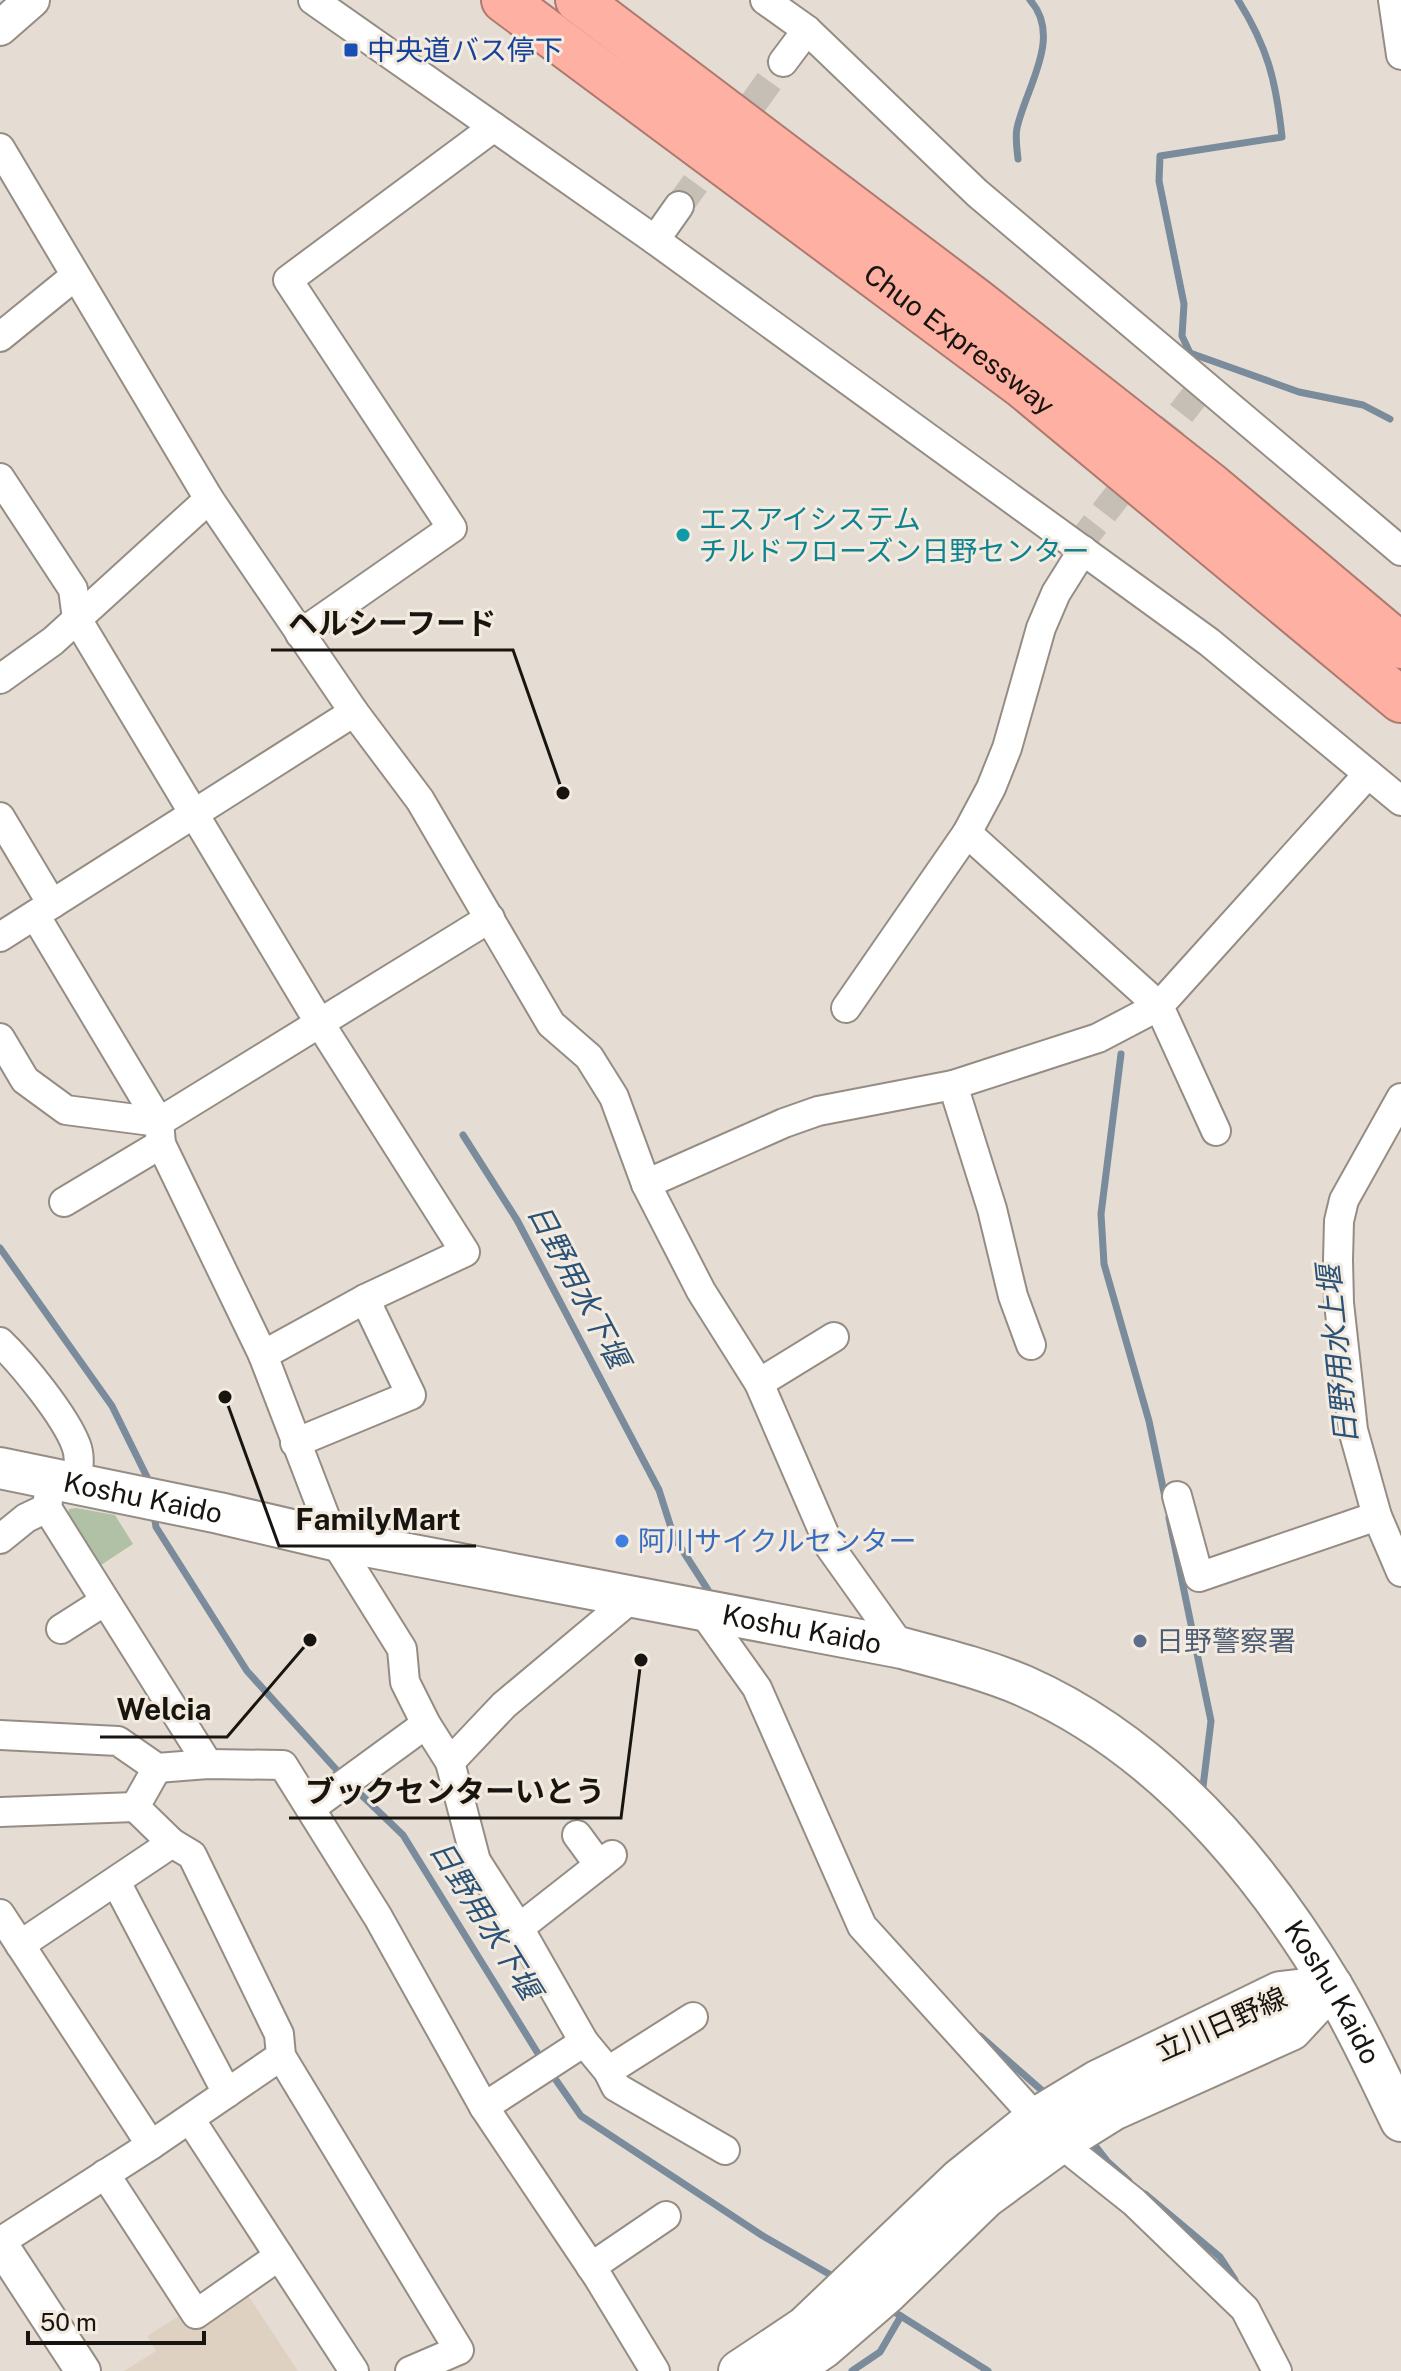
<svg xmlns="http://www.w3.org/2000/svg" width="1401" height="2371" font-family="'Public Sans','Noto Sans JP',sans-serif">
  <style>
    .built { fill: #dfd1c2 }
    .green { fill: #b1c1a5 }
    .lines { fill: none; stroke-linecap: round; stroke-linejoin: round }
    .stream { stroke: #7a8b9c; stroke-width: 7 }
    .minor-tunnel { stroke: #c6bfb6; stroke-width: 28; stroke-dasharray: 28 14; stroke-linecap: butt }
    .minor-casing { stroke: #958d84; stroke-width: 32 }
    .tertiary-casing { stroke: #958d84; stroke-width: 38 }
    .secondary-casing { stroke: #958d84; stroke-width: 44 }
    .motorway-casing { stroke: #ae7a6f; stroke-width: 48 }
    .minor { stroke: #fff; stroke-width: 28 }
    .tertiary { stroke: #fff; stroke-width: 34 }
    .secondary { stroke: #fff; stroke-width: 40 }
    .motorway { stroke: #feb0a2; stroke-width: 44 }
    .transit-dot { fill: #1a4fb4; stroke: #f3eae0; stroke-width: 3 }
    .culture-dot { fill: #0f9aa8; stroke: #f3eae0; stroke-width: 3 }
    .shop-dot { fill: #3f7fe0; stroke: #f3eae0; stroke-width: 3 }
    .service-dot { fill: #5c6f8a; stroke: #f3eae0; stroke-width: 3 }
    .labels { text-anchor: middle; stroke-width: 6; stroke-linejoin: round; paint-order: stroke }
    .transit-label { font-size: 28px; fill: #164399; stroke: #f3eae0; text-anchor: start }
    .street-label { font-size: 28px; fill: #181511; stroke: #f3eae0 }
    .culture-label { font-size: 28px; fill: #0d838f; stroke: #f3eae0; text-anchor: start }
    .shop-label { font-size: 28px; fill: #366cbe; stroke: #f3eae0; text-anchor: start }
    .service-label { font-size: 28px; fill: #4e5e75; stroke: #f3eae0; text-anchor: start }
    .water-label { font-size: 30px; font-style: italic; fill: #295276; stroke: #f3eae0 }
    .leader { fill: none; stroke: #181511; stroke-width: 3 }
    .callout-dot { fill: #181511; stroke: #f3eae0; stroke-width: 3 }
    .callout-label { font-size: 30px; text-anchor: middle; font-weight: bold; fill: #181511; stroke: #f3eae0; stroke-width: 6; stroke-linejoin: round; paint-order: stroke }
  </style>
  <rect width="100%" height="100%" fill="#e5ddd3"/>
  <path class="built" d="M246,2292L298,2371H124L156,2351L147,2336L179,2316L189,2329Z"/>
  <path class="green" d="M76,1508L115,1515L133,1544L98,1567L67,1517L69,1509Z"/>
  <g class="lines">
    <g class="stream">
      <path d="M1238,0C1268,48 1276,81 1282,137L1160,156L1159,181L1184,304L1182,336L1190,353L1299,392L1363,405L1390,419"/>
      <path d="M1018,159C1017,149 1015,138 1017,128C1026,87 1063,37 1030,0"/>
      <path d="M1121,1054L1101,1214L1104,1264L1149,1421L1166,1502"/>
      <path d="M463,1135L517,1220L659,1490L674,1537L708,1590"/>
      <path d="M0,1248L112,1406L147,1477"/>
      <path d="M1169,1518L1211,1721L1202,1795"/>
      <path d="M155,1521L156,1527L247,1671L343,1777"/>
      <path d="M352,1786L403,1835L542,2060"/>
      <path d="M980,2036L1047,2095"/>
      <path d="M549,2070L581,2116L763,2236L836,2278"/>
      <path d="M1093,2143L1107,2161L1129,2181"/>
      <path d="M1145,2194L1220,2257L1235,2280"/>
      <path d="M896,2313L988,2371"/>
      <path d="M852,2371L880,2352L901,2316"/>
    </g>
    <g class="minor-tunnel">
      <path d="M679,206L783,62"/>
      <path d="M1078,546L1204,384"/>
    </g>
    <g class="minor-casing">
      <g id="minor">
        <path d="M313,0L655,240L1209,642L1401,801"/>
        <path d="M765,0L807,30L977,193L1401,551"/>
        <path d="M1393,0L1401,55"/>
        <path d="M783,62L807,30"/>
        <path d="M0,148L209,499L354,712L420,800L551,1024L589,1057L614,1097L646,1184L701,1291L759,1383L830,1547L902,1648"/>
        <path d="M655,240L679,206"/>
        <path d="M0,337L75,276"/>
        <path d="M0,478L73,589L77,619L319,1022L465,1252L365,1299L263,1355"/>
        <path d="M300,634L452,528L288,280L494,127"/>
        <path d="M0,679L53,641L209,499"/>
        <path d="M0,817L52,904"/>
        <path d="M35,915L159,1122L490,918"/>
        <path d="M0,937L354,712"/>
        <path d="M846,1008L967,833L991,788L1007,748L1041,628L1056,593L1083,550"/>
        <path d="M0,1038L25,1080L66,1110L159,1122L161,1144L263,1355L334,1540L402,1649L405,1682L426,1724L450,1762L476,1861L519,1928L584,2042L608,2071L616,2087L725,2150"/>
        <path d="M953,1085L992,1209L1013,1296L1031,1345"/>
        <path d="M1401,1098L1344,1200L1339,1221L1338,1260L1339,1303L1353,1430L1377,1516L1401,1572"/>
        <path d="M1216,1131L1159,1006L1368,774"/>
        <path d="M646,1184L784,1123L818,1111L953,1085L1098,1038L1159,1006L967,833"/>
        <path d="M64,1202L161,1144"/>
        <path d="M0,1342C23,1364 65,1416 76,1445C81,1458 78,1470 76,1483"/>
        <path d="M759,1383L834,1337"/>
        <path d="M295,1443L411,1395L365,1299"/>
        <path d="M1177,1496L1199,1577L1377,1516"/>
        <path d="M47,1508L208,1764"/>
        <path d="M0,1539L26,1518L47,1508L49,1491"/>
        <path d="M700,1608L757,1688L862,1926L1036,2118"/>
        <path d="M61,1629L105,1601"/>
        <path d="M0,1735L118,1741L157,1768L208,1764L283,1765L378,1917L484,2107L598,2277L655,2371"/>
        <path d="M450,1762L504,1705L633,1597"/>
        <path d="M157,1768L135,1807L172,1843L192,1855L279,2034L281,2056L459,2350L410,2371"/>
        <path d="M311,1808L426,1724"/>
        <path d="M0,1812L135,1807"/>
        <path d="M577,1835L599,1865"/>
        <path d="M116,1882L227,2093"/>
        <path d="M0,1914L151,2145"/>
        <path d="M519,1928L612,1855"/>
        <path d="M20,1945L172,1843"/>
        <path d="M608,2071L693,2017"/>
        <path d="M484,2107L584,2042"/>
        <path d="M190,2119L354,2371"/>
        <path d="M1060,2143L1134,2202L1245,2309L1277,2371"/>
        <path d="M105,2174L196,2314L279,2256"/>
        <path d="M0,2242L151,2145L281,2056"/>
        <path d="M591,2267L666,2216"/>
      </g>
    </g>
    <g class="tertiary-casing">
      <g id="tertiary">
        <path d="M0,28L32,0"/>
        <path d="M0,2244L83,2371"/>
      </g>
    </g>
    <g class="secondary-casing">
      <g id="secondary">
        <path id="s1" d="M0,1468L219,1513L334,1540L902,1648C943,1659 984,1669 1024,1686C1157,1745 1258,1863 1332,1986C1358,2029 1379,2076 1401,2121"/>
        <path d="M739,2371L805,2327L960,2179L1036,2118L1097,2081L1280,1992L1332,1986"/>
        <path d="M790,2371L823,2348L888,2292L986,2197L1060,2143L1113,2110L1291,2030L1332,1986"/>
      </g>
    </g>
    <g class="motorway-casing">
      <g id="motorway">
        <path id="s2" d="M504,0L1023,386L1401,700"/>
        <path d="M578,0L976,301L1210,485L1401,646"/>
      </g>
    </g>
    <use href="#minor" class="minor"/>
    <use href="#tertiary" class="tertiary"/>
    <use href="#secondary" class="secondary"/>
    <use href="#motorway" class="motorway"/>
  </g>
  <rect class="transit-dot" x="343" y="42" width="16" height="16" rx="4"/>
  <circle class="culture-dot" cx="683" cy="535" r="8"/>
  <circle class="shop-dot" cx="622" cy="1541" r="8"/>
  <circle class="service-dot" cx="1140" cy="1641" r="8"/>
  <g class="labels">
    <g class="transit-label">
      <text x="367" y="60">中央道バス停下</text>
    </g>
    <g class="street-label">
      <text dy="10" stroke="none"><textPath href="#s2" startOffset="568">Chuo Expressway</textPath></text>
      <text dy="10" stroke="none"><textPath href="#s1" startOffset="146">Koshu Kaido</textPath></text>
      <text dy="10" stroke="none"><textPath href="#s1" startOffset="818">Koshu Kaido</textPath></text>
      <text dy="10" stroke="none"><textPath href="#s1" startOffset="1490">Koshu Kaido</textPath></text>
      <text transform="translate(1221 2024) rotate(-24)" y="10">立川日野線</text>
    </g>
    <g class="culture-label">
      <text x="699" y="529">エスアイシステム<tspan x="699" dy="32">チルドフローズン日野センター</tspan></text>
    </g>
    <g class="shop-label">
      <text x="638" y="1551">阿川サイクルセンター</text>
    </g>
    <g class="service-label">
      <text x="1156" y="1651">日野警察署</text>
    </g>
    <g class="water-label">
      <text transform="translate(578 1286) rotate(62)" y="10">日野用水下堰</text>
      <text transform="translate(1338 1355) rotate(-96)" y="10">日野用水上堰</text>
      <text transform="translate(485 1920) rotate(58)" y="10">日野用水下堰</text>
    </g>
  </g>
  <path class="leader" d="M563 793L513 650H271M225 1397L279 1546H476M310 1640L227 1737H100M641 1660L621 1818H289"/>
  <g class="callout-dot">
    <circle cx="563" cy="793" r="8"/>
    <circle cx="225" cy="1397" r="8"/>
    <circle cx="310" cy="1640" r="8"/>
    <circle cx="641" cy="1660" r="8"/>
  </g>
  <g class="callout-label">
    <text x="392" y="634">ヘルシーフード</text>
    <text x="378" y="1530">FamilyMart</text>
    <text x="164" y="1720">Welcia</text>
    <text x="455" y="1802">ブックセンターいとう</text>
  </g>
  <path d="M28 2331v12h176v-12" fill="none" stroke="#181511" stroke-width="4"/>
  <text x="40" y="2331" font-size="24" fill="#181511" stroke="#f3eae0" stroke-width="6" paint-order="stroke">50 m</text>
</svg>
